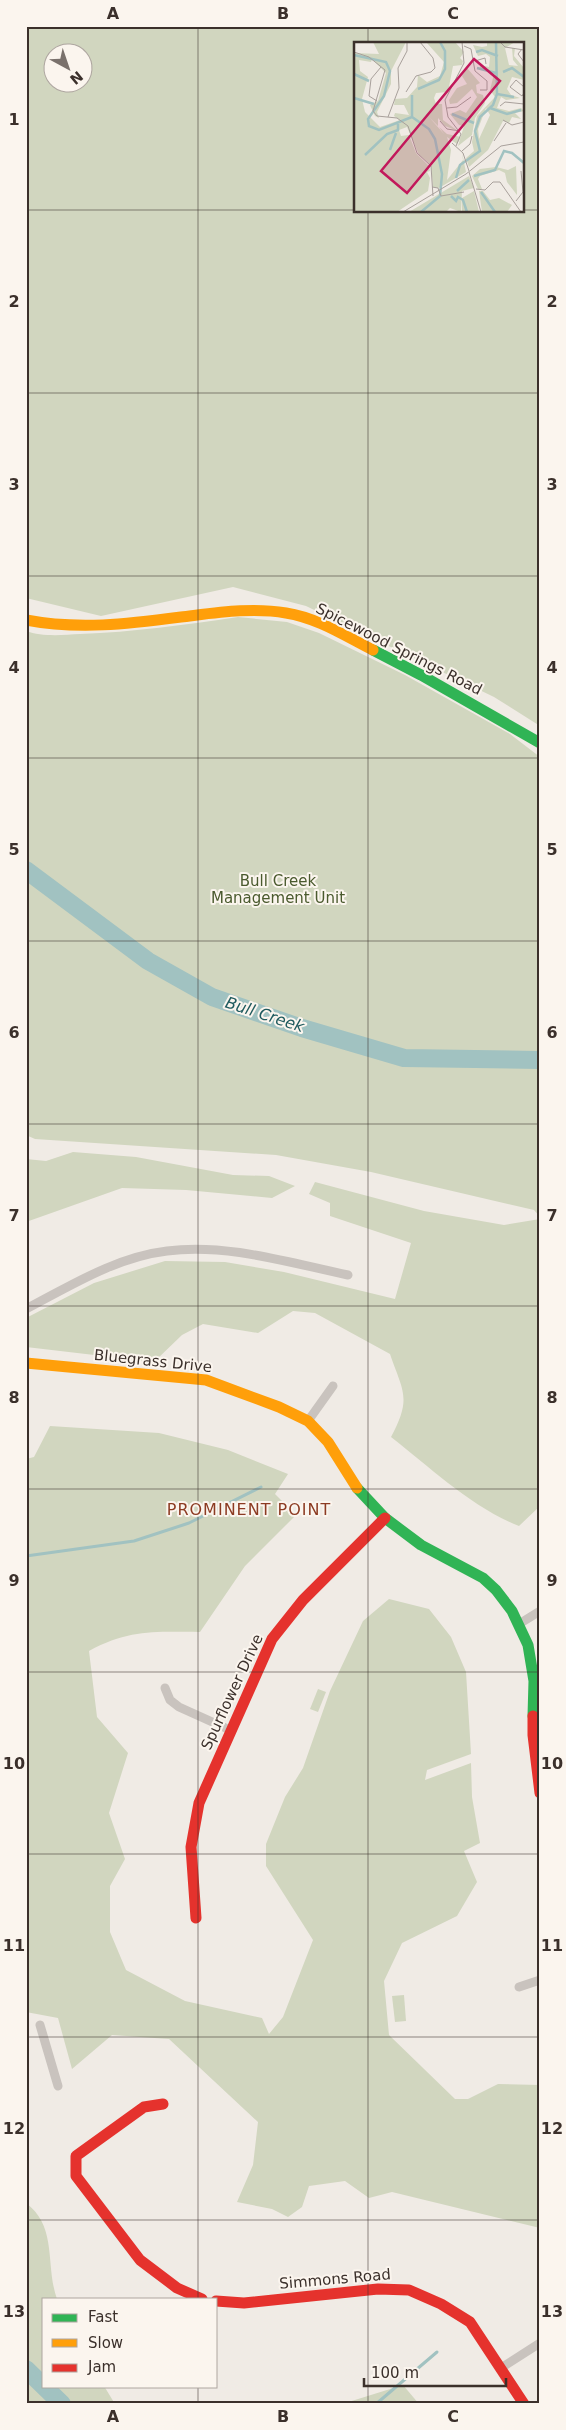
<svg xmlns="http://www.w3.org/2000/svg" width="566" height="2430" font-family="'DejaVu Sans',sans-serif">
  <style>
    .green { fill: #d1d6bf; fill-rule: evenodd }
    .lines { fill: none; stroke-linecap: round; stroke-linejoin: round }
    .stream { stroke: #a1c2c1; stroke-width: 3 }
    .river { stroke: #a1c2c1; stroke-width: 18 }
    .street { stroke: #c9c3be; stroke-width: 9 }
    .fast { stroke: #30b455; stroke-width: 11 }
    .slow { stroke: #ff9f0a; stroke-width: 11 }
    .jam { stroke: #e5322d; stroke-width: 11 }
    .grid { fill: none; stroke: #3b302b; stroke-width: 1; stroke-opacity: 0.55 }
    .labels { text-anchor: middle; stroke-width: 4; stroke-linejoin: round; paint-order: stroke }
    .street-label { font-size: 15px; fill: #3b302b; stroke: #fbf5ee }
    .park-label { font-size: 15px; fill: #4a5a2e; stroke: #fbf5ee }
    .water-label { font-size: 16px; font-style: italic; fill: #1f5a5e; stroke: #fbf5ee }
    .neighbourhood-label { font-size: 16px; letter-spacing: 1px; fill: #8c3b22; stroke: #fbf5ee }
    .inset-river { fill: none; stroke: #a1c2c1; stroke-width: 2.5 }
    .inset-road { fill: none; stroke: #a8a09b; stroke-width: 1 }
    .view { fill: #c2185b; fill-opacity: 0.15; stroke: #c2185b; stroke-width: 2.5 }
    .inset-edge { fill: none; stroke: #3b302b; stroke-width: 2.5 }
    .neatline { fill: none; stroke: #3b302b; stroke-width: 2 }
    .grid-label { font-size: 16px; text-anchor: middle; font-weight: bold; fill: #3b302b }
  </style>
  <rect width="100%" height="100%" fill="#f0ebe5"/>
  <g class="green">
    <path d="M26,26H540V726L494,697L306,606L233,587L101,616L26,598ZM355,44H522V211H355ZM82,52V82H52V52Z"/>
    <path d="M238,617L287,622L319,633L405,675L510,734L540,757V1217L534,1210L371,1172L276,1155L35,1139L26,1135V631C42,637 63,635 80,634C133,632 185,625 238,617Z"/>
    <path d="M73,1152L136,1157L233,1175L269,1176L295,1186L272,1198L186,1190L122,1188L26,1222V1159L46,1161Z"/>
    <path d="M315,1182L424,1211L504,1225L540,1219V1506L519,1526C471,1507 431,1468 391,1437C412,1398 403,1392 390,1354L315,1313L293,1311L258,1333L203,1324L182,1335L154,1362L26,1347V1318L94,1283L165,1261L225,1262L284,1272L395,1299L411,1243L330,1216V1203L309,1194Z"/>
    <path d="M50,1426L159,1433L228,1450L288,1474L275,1494L296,1515L245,1566L200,1632C155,1632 130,1629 89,1651L97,1717L128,1753L109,1813L125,1859L110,1886V1932L126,1970L185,2001L262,2018L269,2034L283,2017L313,1940L266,1866V1844L285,1797L303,1768L330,1691L363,1621L389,1599L429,1609L451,1637L466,1672L471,1754L427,1770L425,1780L471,1763L472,1797L480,1843L464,1851L477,1882L457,1916L402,1943L384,1981L389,2035L455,2099H468L498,2084L540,2085V2228L392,2192L369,2198L345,2181L309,2186L302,2207L288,2217L272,2209L237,2202L253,2165L258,2122L169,2039L112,2035L72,2069L58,2018L26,2012V1459L34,1457Z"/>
    <path d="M318,1689L326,1692L318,1712L310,1709Z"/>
    <path d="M404,1995L406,2021L395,2022L392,1996Z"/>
    <path d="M26,2203C58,2227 45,2266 57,2299H44V2386H104L115,2404H26Z"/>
    <path d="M403,2385L419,2404H342Z"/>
  </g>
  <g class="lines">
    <g class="stream">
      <path d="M26,1556L134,1541L189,1523L261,1487"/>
      <path d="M376,2404L437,2352"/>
    </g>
    <g class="river">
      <path d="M26,870L148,961L212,997L302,1028L404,1058L540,1060"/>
      <path d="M26,2369L62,2404"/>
    </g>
    <g class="street">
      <path d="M26,1309C70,1286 116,1257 167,1251C226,1243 290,1263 348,1275"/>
      <path d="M308,1421L333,1386"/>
      <path d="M519,1624L540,1611"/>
      <path d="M165,1688L170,1700L179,1707L230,1730"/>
      <path d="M519,1987L540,1980"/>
      <path d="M40,2025L58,2086"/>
      <path d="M501,2368L540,2343"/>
    </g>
    <g class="fast">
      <path d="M373,650L421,675L540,743"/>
      <path d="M357,1488L385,1518L421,1545L483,1578L496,1590L512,1611L528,1645L534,1681L533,1716"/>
    </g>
    <g class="slow">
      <path d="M26,620C78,630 128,624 181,617C215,613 252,607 286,613C318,618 345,636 373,650"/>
      <path d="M26,1363L206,1380L279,1407L308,1421L328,1442L357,1488"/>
    </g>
    <g class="jam">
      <path d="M533,1716V1735L540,1793"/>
      <path d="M196,1918L191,1847L199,1803L272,1639L303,1600L385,1518"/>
      <path d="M163,2104L144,2107L76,2156V2176L140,2260L177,2288L202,2299"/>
      <path d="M216,2301L244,2303L378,2289L409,2290L441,2304L470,2322L524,2404"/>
    </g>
  </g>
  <path class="grid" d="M198,26V2299M368,26V44M26,210H355M522,210H540M368,211V2404M26,393H540M26,576H540M26,758H540M26,941H540M26,1124H540M26,1306H540M26,1489H540M26,1672H540M26,1854H540M26,2037H540M26,2220H540M198,2386V2404"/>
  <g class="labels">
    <g class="street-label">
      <text transform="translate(399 649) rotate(27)" y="5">Spicewood Springs Road</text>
      <text transform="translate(153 1361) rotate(6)" y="5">Bluegrass Drive</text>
      <text transform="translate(232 1692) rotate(-65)" y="5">Spurflower Drive</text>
      <text transform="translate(335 2279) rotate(-5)" y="5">Simmons Road</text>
    </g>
    <g class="park-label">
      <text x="278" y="886">Bull Creek<tspan x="278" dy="17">Management Unit</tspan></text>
    </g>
    <g class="water-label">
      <text transform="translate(265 1014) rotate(18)" y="6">Bull Creek</text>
    </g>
    <g class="neighbourhood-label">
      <text x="249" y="1515">PROMINENT POINT</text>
    </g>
  </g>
  <g transform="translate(354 42)">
    <rect width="170" height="170" fill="#f0ebe5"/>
    <path d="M19,0H52L37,29V42L23,70L25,76L21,74L16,63L24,59L32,31L18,17L17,20L5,18L6,29L14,35L8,57L11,70L26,85L46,78L40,74L41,71L55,73L50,63H40L41,57L53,56L63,45L64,33L73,40L86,34L90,20L72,0H101L110,10L106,16L109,19L108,23L99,24L94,50L82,51L80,56L82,62H88L89,78L104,89L91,84L84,76V84L75,75L90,92L85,85L93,92L107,95L103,102L93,95L97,108L93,138L109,118L108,111L112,130L85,146L79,145L77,123L65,113L53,85L45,88L47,94L55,93L62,111L75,124L76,129L73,130L76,136L74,149L43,170H0V11L25,12ZM133,0H161L151,6L155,23L164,24L159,18L158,6H161L160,14L170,26V38L158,35L153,47L157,53L166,56L152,58L147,55L143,66L155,69L167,66L170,69L161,71L167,77L158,75L155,81L149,79L134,108L115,125L112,116L120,109L118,100L123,74L141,55L136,48L140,32L126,26V23L135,25L136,15L132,12L124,14L119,3L128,5L133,4ZM132,66L136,73L125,97L124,87ZM113,26L126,41L122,43L123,51L129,53L131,61L121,76L118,93L104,104L110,84L105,83L96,72L106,68L112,71L123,55L118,47L103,61L96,62L95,58L103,46L113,42L108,34ZM162,124L163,153L153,140L151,131L145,128L126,134L124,137L128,147H124L118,134L126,127L142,125L154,128ZM115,134L120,146L108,149L107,170L96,166L92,170H55ZM120,149L125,170H108V156ZM125,149H129L136,158L145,156L158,163L153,170H128Z" fill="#d1d6bf" fill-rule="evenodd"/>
    <path class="inset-river" d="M122,10L128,8L144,14M0,13L32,20L36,29L30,54L14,77L15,84L25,88L58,75L75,87L81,97L88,132L86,154L67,170M123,26L142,31M149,30L158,26L170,35M0,32L15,39M64,47L85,38L91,27V9L86,0M143,52L160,55M0,56L20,62M136,66L153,72L167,68M98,72L120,81M58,75V53M36,108L42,91M11,113L33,92L44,88V82M120,134L141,128L150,109L158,111L170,121M102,136L106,123L126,109L121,89L126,75L139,63L143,52L142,0M103,149L115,138M127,150L141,170M97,154L102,159L104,155L109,158L113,170"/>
    <path class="inset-road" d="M146,0L151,5L170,8M110,4L117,7L121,29L133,39V48H126M168,7L164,12L170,20M0,10L15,15L31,28L19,69L23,74L43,76L54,84L63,111L77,124L79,154M121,19L131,16L132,22M170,45L162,38L156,45L168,54L170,51M52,50L62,34L77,30L81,26L79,16L66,0M23,59L15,54L17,37L27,25M146,64L151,60L170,62M93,66L103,65L117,55M34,75L45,46L44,26L53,9V0M149,78L158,83L170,80M86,79L93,87L106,89M140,99L152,81M98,101L109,111L115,129M102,104L107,92L94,75L91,58L110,21L108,0M108,109L116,102L118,94M115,130L127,170M78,145L84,146L87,154L110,150M122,147L131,148L139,140H146L167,170M162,159L169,150L167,129M49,170L112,132L147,104L170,100"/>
    <path class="view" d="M120,17L146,39L53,151L27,129Z"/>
    <rect width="170" height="170" class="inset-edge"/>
  </g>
  <rect width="566" height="2430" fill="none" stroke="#fbf5ee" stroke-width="55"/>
  <rect x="42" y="2298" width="175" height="90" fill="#fbf5ee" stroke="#aea6a0"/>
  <rect x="52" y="2314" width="25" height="8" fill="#30b455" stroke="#aea6a0"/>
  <text x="88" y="2322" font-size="15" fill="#3b302b">Fast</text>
  <rect x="52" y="2339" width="25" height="8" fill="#ff9f0a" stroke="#aea6a0"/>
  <text x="88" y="2348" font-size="15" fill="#3b302b">Slow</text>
  <rect x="52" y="2364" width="25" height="8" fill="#e5322d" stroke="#aea6a0"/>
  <text x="88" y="2372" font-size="15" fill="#3b302b">Jam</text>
  <g transform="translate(68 68) rotate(140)"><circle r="24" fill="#fbf5ee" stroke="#aea6a0"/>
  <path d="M0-4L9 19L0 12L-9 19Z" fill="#7a716c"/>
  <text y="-8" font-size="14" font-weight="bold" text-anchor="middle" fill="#3b302b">N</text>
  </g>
  <path d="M364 2378v8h142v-8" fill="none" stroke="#3b302b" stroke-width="2.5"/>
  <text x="371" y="2378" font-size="15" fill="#3b302b" stroke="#fbf5ee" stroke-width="4" paint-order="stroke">100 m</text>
  <rect x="28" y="28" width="510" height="2374" class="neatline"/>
  <g class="grid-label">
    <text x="113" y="19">A</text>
    <text x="283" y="19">B</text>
    <text x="453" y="19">C</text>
    <text x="14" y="125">1</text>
    <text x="552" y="125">1</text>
    <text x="14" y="307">2</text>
    <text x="552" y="307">2</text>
    <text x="14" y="490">3</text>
    <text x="552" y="490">3</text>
    <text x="14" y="673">4</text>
    <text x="552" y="673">4</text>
    <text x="14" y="855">5</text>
    <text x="552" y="855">5</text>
    <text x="14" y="1038">6</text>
    <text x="552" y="1038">6</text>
    <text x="14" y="1221">7</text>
    <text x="552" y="1221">7</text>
    <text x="14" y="1403">8</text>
    <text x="552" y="1403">8</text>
    <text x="14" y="1586">9</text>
    <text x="552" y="1586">9</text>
    <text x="14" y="1769">10</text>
    <text x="552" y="1769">10</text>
    <text x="14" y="1951">11</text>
    <text x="552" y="1951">11</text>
    <text x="14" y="2134">12</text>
    <text x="552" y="2134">12</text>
    <text x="14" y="2317">13</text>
    <text x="552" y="2317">13</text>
    <text x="113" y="2422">A</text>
    <text x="283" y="2422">B</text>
    <text x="453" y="2422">C</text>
  </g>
</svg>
